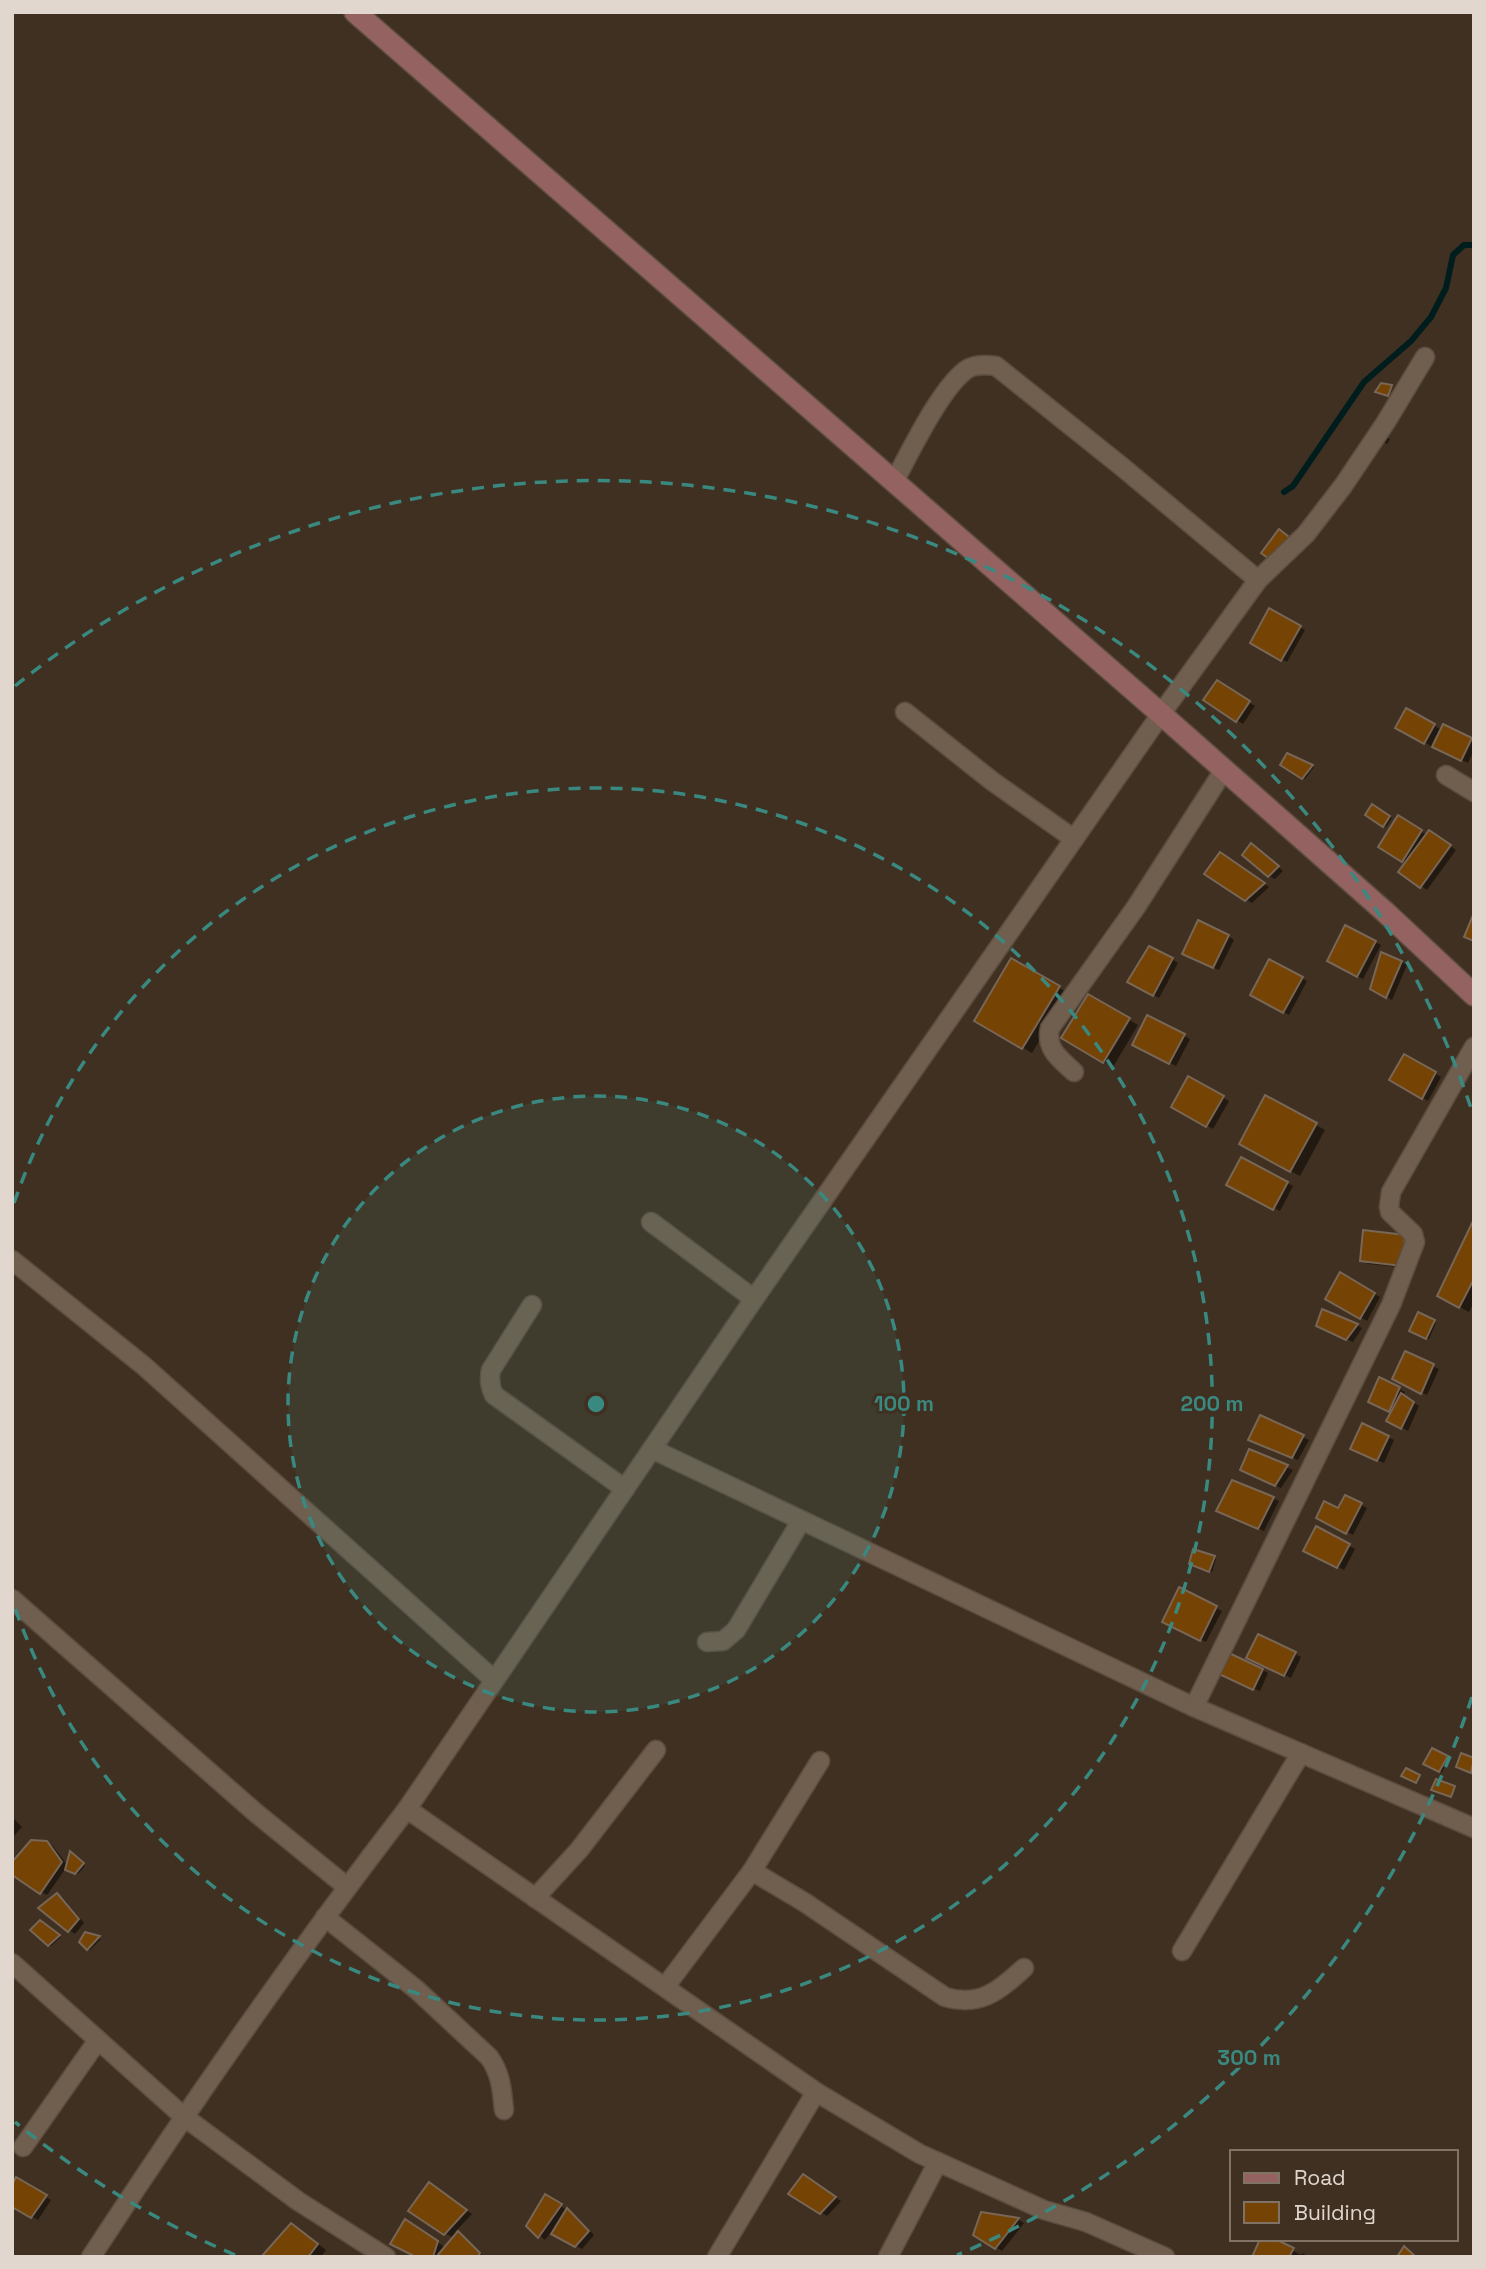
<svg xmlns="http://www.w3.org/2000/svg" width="1486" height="2269" font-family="'Space Grotesk',sans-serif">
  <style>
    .shadow { fill: #0007 }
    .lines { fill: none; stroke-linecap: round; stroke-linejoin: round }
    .stream { stroke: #001d1e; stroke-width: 6 }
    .building { fill: #754304; stroke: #786656; stroke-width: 2 }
    .street-casing { stroke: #5a4d40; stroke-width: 21 }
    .secondary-casing { stroke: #5a4d40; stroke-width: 24 }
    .street { stroke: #705e4e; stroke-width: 18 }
    .secondary { stroke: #946261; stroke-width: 21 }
    .ring { fill: none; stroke: #398981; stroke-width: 3.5; stroke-dasharray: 12 9 }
    .centre { fill: #398981; stroke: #403021; stroke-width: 3.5 }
    .ring-label { font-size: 21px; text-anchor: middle; font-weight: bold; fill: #398981; stroke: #403021; stroke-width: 6; stroke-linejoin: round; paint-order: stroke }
  </style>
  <rect width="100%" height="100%" fill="#403021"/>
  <g class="shadow">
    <path d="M1381,435L1390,439L1387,444L1379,440Z"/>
    <path d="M1270,611L1305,630L1287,662L1252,643Z"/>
    <path d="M1217,682L1255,706L1243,724L1205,700Z"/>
    <path d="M1407,711L1442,730L1444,727L1474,741V750L1468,763L1440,750L1439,737L1436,735L1431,746L1397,727Z"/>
    <path d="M1288,755L1314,767L1305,779L1282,765Z"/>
    <path d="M1373,806L1392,818L1386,827L1367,815Z"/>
    <path d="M1398,818L1427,835H1435L1456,850L1427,890L1421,886L1407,863L1381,847Z"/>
    <path d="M1257,849L1283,871L1275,879L1269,876Z"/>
    <path d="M1226,857L1269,887L1252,903L1207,874Z"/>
    <path d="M1346,928L1381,945L1363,979L1329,961Z"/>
    <path d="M1228,936L1234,940L1219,970L1190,957Z"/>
    <path d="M1172,959L1178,963L1159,998L1130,982Z"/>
    <path d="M1012,960L1068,993L1032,1053L976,1020Z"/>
    <path d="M1270,961L1307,981L1289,1015L1252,995Z"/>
    <path d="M1401,962L1407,965L1392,1000L1372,988Z"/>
    <path d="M1089,996L1138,1025L1113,1067L1064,1037Z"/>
    <path d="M1148,1017L1190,1039L1176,1066L1134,1044Z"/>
    <path d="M1404,1056L1441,1077L1428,1101L1391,1080Z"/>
    <path d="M1189,1078L1229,1101L1213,1129L1173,1106Z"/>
    <path d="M1266,1097L1325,1130L1300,1176L1241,1144Z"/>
    <path d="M1242,1159L1293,1186L1280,1211L1229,1184Z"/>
    <path d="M1474,1223V1302L1469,1312L1439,1296Z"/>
    <path d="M1405,1237L1411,1240L1408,1268L1368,1264L1362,1260Z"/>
    <path d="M1341,1275L1380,1297L1367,1321L1327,1298Z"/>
    <path d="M1419,1315L1436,1323L1429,1339L1411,1331Z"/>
    <path d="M1357,1325L1362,1328L1353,1342L1324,1329Z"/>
    <path d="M1405,1353L1439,1369L1427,1395L1394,1378Z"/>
    <path d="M1380,1379L1405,1392L1403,1396L1419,1406L1408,1431L1389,1420L1393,1412L1376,1404Z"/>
    <path d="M1261,1417L1309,1440L1298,1460L1256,1443Z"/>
    <path d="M1363,1426L1394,1440L1384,1463L1358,1452Z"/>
    <path d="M1249,1452L1293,1470L1281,1488L1248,1473Z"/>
    <path d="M1233,1482L1279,1501L1264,1531L1224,1513Z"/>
    <path d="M1346,1497L1367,1508L1353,1535L1318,1517L1339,1511Z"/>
    <path d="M1317,1529L1355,1549L1344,1570L1306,1550Z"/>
    <path d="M1214,1558L1216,1559L1212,1572L1191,1563Z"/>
    <path d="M1180,1589L1222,1611L1206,1642L1164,1621Z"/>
    <path d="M1295,1654L1301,1657L1291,1678L1254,1660Z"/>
    <path d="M1262,1670L1268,1673L1260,1691L1227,1677Z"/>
    <path d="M1433,1750L1449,1759L1442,1772L1426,1763Z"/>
    <path d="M12,1817L22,1827L12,1838Z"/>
    <path d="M47,1843L53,1846L68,1866L71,1853L85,1866L78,1874L66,1868L47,1895L41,1892Z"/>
    <path d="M57,1895L63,1898L84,1923L75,1934L69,1930Z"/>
    <path d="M40,1922L61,1937L51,1946L49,1945Z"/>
    <path d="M86,1934L101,1939L90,1950L81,1941Z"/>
    <path d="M17,2179L51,2200L38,2220L12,2205Z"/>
    <path d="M809,2180L841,2201L827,2216L791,2194Z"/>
    <path d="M436,2188L472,2214L455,2232L464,2237L484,2257H419L412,2225L443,2246L441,2254L454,2238L445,2233Z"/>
    <path d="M545,2196L573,2214L594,2235L582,2249L551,2232L545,2240L528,2225Z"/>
    <path d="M982,2214L1019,2220L1024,2223L1002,2251L975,2234Z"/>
    <path d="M292,2225L326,2250L321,2257H263Z"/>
    <path d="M1271,2239L1301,2255L1302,2253L1310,2257H1256Z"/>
  </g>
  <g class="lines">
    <path class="stream" d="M1284,492L1293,486L1364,382L1411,341L1431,317L1446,288L1453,255L1464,245H1474"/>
  </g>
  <g class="building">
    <path d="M1381,383L1392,385L1388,396L1375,392Z"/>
    <path d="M1279,529L1289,537L1272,561L1261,553Z"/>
    <path d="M1269,608L1301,626L1281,661L1250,643Z"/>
    <path d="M1217,680L1250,701L1236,722L1203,700Z"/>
    <path d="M1406,708L1435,724L1424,744L1395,728Z"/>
    <path d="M1443,724L1472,738L1461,761L1432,747Z"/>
    <path d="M1287,753L1313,765L1302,779L1280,765Z"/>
    <path d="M1372,804L1390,816L1383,827L1365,815Z"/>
    <path d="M1398,815L1422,830L1402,862L1378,847Z"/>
    <path d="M1429,830L1451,845L1420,888L1398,872Z"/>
    <path d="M1251,843L1279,866L1268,877L1242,855Z"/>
    <path d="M1220,852L1265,883L1245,901L1204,874Z"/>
    <path d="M1474,913V941L1464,937Z"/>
    <path d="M1198,920L1229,935L1213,968L1182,954Z"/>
    <path d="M1345,925L1376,941L1357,977L1327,961Z"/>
    <path d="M1149,946L1173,958L1153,996L1127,982Z"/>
    <path d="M1381,952L1402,961L1386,998L1370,989Z"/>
    <path d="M1011,958L1060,986L1022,1049L974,1021Z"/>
    <path d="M1269,959L1303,977L1283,1013L1250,995Z"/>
    <path d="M1088,994L1130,1018L1103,1063L1061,1038Z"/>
    <path d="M1147,1015L1185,1034L1169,1064L1132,1045Z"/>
    <path d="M1404,1054L1436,1072L1422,1099L1389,1080Z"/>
    <path d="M1188,1076L1224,1096L1206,1127L1171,1107Z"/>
    <path d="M1265,1095L1317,1123L1290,1172L1239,1144Z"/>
    <path d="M1241,1157L1288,1182L1273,1210L1226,1185Z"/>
    <path d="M1474,1219V1279L1459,1308L1437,1296Z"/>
    <path d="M1363,1230L1405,1235L1402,1266L1360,1261Z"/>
    <path d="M1340,1272L1375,1293L1360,1319L1325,1299Z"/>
    <path d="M1322,1309L1358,1324L1346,1340L1316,1326Z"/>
    <path d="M1418,1312L1435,1320L1426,1339L1409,1331Z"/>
    <path d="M1405,1351L1434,1364L1421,1394L1392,1379Z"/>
    <path d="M1379,1377L1400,1387L1389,1412L1368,1402Z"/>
    <path d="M1401,1393L1414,1402L1401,1429L1386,1421Z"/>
    <path d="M1260,1415L1304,1435L1292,1458L1248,1440Z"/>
    <path d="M1362,1423L1389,1436L1377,1461L1350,1449Z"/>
    <path d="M1249,1449L1288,1465L1275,1486L1240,1470Z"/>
    <path d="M1232,1480L1274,1497L1258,1529L1216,1511Z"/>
    <path d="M1345,1495L1362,1503L1346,1534L1316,1518L1324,1501L1338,1508Z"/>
    <path d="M1316,1526L1350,1544L1337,1568L1303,1551Z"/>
    <path d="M1193,1549L1215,1556L1209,1572L1189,1564Z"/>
    <path d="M1179,1587L1217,1606L1200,1641L1162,1622Z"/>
    <path d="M1258,1634L1296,1652L1284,1676L1246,1658Z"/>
    <path d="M1229,1653L1263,1669L1253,1690L1219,1674Z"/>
    <path d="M1432,1748L1448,1756L1439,1772L1423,1764Z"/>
    <path d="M1461,1753L1474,1758L1471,1773L1456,1767Z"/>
    <path d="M1406,1768L1420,1775L1416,1783L1401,1776Z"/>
    <path d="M1436,1779L1455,1786L1451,1797L1431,1790Z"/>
    <path d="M31,1840L47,1841L62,1862L40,1894L12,1875V1862Z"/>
    <path d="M70,1851L84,1863L75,1874L65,1870Z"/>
    <path d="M57,1893L79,1919L68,1932L38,1908Z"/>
    <path d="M40,1920L60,1935L48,1946L30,1930Z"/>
    <path d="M85,1932L100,1936L87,1950L79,1942Z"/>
    <path d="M803,2174L836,2197L820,2214L788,2194Z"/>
    <path d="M16,2177L47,2195L31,2218L12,2207V2185Z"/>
    <path d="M429,2182L467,2210L444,2235L408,2211Z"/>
    <path d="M545,2194L562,2204L538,2238L526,2226Z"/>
    <path d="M567,2208L589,2231L575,2247L551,2234Z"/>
    <path d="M981,2212L1019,2218L995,2249L973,2235Z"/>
    <path d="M405,2219L438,2241L433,2257H416L390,2244Z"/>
    <path d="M291,2223L318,2244L308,2257H261Z"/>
    <path d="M458,2231L480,2253L478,2257H436Z"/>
    <path d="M1260,2239H1275L1294,2248L1289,2257H1252Z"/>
    <path d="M1404,2246L1416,2257H1397Z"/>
  </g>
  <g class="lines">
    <g class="street-casing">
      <g id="street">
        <path d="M1258,580L1306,534L1343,486L1386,422L1425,357"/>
        <path d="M905,712L992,781L1074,839"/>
        <path d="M1446,775L1474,792"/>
        <path d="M1074,1072C1060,1059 1045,1049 1050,1028L1136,907L1224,770"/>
        <path d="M651,1222L754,1299"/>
        <path d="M12,1260L144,1366L493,1679"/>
        <path d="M532,1305L491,1370C489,1379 490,1387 494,1395L625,1489"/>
        <path d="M652,1449L1194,1707L1474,1828"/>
        <path d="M12,1599L256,1813L347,1887"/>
        <path d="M707,1642L723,1641L736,1630L801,1521"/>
        <path d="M1194,1707L1391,1305L1415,1242L1413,1234L1390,1212L1389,1207L1391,1192L1474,1047"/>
        <path d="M407,1809L816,2092L920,2154L938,2162L888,2257"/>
        <path d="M752,1871L820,1761"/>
        <path d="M535,1898L579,1850L656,1750"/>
        <path d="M325,1917L417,1990L489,2057C501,2073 502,2091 504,2110"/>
        <path d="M1182,1951L1301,1753"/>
        <path d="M12,1963L183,2116L298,2201L386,2257"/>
        <path d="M665,1987L752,1871L804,1902L945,1997C981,2007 998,1991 1024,1968"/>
        <path d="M23,2147L98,2040"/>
        <path d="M938,2162L1044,2210L1086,2222L1165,2257"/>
        <path d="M91,2257C191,2104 295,1954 407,1809L754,1299L1161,714L1258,580L1121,466L996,366C987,365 978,364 969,368C943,383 909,454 894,482"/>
        <path d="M717,2257L816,2092"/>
      </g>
    </g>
    <g class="secondary-casing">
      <path id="secondary" d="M355,12L1161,714L1384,911L1474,995"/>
    </g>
    <use href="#street" class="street"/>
    <use href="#secondary" class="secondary"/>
  </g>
  <circle cx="596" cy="1404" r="308" fill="#398981" fill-opacity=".12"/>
  <g class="ring">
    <circle cx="596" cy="1404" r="308"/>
    <path d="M14 1203A616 616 0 1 1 14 1605"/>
    <path d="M1472 1697A924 924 0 0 1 957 2255M235 2255A924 924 0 0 1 15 2122M15 686A924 924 0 0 1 1472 1111"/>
  </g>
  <circle cx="596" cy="1404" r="10" class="centre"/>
  <g class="ring-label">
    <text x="904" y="1411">100 m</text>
    <text x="1212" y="1411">200 m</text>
    <text x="1249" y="2065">300 m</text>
  </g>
  <rect width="1486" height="2269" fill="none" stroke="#e1d7ce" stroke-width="28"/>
  <rect x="1230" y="2150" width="228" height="91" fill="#403021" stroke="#807366" stroke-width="2"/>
  <rect x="1244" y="2173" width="35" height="10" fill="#946261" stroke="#807366" stroke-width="2"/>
  <text x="1294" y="2185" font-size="21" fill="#e1d7ce">Road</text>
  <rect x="1244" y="2202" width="35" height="21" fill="#754304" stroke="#807366" stroke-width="2"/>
  <text x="1294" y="2220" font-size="21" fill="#e1d7ce">Building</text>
</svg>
